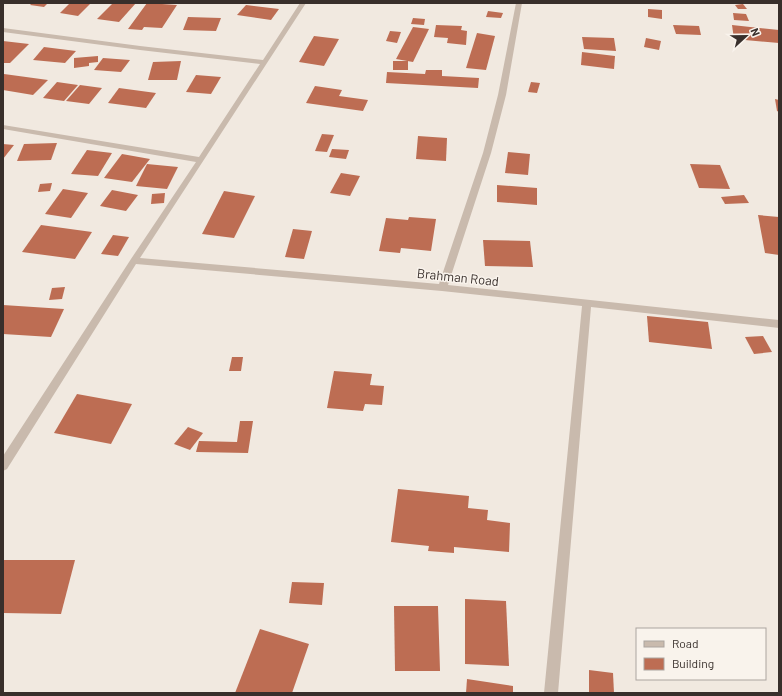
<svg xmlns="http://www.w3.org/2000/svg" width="782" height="696" font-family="Barlow,sans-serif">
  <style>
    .building { fill: #bd6d53 }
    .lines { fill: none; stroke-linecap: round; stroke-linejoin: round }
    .street { fill: #c9baad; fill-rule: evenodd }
    .labels { text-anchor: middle; stroke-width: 3; stroke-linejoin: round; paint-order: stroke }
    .street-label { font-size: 13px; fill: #382f2b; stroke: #f9f3ec }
  </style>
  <rect width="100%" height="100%" fill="#f1e9e0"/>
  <g class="building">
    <path d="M32,3H48L44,7L30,5Z"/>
    <path d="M70,3H91L78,16L60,13Z"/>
    <path d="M113,3H136L119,22L97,19Z"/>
    <path d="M147,3L177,5L162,28L144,27L142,30L128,29Z"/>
    <path d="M743,4L747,9H738L735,5Z"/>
    <path d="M246,5L279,9L271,20L237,15Z"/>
    <path d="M648,9L662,10V19L648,17Z"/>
    <path d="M488,11L503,13L501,18L486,17Z"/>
    <path d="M733,13L746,14L749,21L734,20Z"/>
    <path d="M188,17L221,18L216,31L183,30Z"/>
    <path d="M413,18L425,19L424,25L411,24Z"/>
    <path d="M436,25L462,26L461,30L467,31L466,45L447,43L448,38L434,37Z"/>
    <path d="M673,25L699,26L701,35L676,34Z"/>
    <path d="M732,25L779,30V43L734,39Z"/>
    <path d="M413,27L429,29L413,62L396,59Z"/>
    <path d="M390,31L401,32L397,43L386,41Z"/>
    <path d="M477,33L495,36L486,70L466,68Z"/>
    <path d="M314,36L339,39L324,66L299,62Z"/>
    <path d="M582,37L614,38L616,51L584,49Z"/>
    <path d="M646,38L661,41L659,50L644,47Z"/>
    <path d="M3,41L29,44L10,63H3Z"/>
    <path d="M44,47L76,51L65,63L33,60Z"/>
    <path d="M582,52L615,56L614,69L581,65Z"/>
    <path d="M98,56V62L89,63V66L74,68V58Z"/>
    <path d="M103,58L130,60L121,72L94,70Z"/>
    <path d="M181,61L177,80H148L153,62Z"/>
    <rect x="393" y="61" width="15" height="9"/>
    <path d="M426,70H442V76L479,78L478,88L386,83L387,72L425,74Z"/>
    <path d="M3,74H4L48,80L33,95L3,90Z"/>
    <path d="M196,75L221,77L211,94L186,92Z"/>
    <path d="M57,82L78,85L64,101L43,98Z"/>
    <path d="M531,82L540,83L537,93L528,92Z"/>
    <path d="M80,85L102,88L89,104L66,101Z"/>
    <path d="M315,86L342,90L339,96L368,100L363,111L306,103Z"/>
    <path d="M119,88L156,93L146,108L108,103Z"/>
    <path d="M775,99L779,100V112L777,111Z"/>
    <path d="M322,134L334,135L327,152L315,151Z"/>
    <path d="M418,136L447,138L446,161L416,159Z"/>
    <path d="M57,143L51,160L17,161L24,144Z"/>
    <path d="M3,144L14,145L3,159Z"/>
    <path d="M332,149L349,150L346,159L329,157Z"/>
    <path d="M87,150L112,153L98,176L71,174Z"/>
    <path d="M508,152L530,154L528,175L505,173Z"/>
    <path d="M122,154L150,159L132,182L104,178Z"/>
    <path d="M147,164L178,167L167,189L136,186Z"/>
    <path d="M690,164L720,165L730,189L699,188Z"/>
    <path d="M341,173L360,176L350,196L330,193Z"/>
    <path d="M52,183L50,191L38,192L40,184Z"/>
    <path d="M497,185L537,188V205L497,202Z"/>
    <path d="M63,189L88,193L71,218L45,214Z"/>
    <path d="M112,190L138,195L126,211L100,206Z"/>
    <path d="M224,191L255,196L234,238L202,234Z"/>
    <path d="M165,193L164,203L151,204L152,194Z"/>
    <path d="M744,195L749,203L725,204L721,197Z"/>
    <path d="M758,215L779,217V255L765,253Z"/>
    <path d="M409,217L436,219L431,251L401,248L400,253L379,251L386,218L408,220Z"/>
    <path d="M41,225L92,232L75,259L22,252Z"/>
    <path d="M293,229L312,231L304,259L285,257Z"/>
    <path d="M113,235L129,237L118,256L101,254Z"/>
    <path d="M483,240L530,241L533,267L485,266Z"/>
    <path d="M65,287L62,299L49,300L52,288Z"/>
    <path d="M3,305L64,309L51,337L3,334Z"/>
    <path d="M647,316L708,322L712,349L649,342Z"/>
    <path d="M763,336L772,352L754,354L745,337Z"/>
    <path d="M232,357H243L241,371H229Z"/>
    <path d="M334,371L372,374L370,385L384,386L382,405L365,404L363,411L327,408Z"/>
    <path d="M77,394L132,404L111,444L54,433Z"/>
    <path d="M240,421H253L248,453L196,452L199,441L237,442Z"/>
    <path d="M188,427L203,433L190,450L174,444Z"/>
    <path d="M398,489L469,496L468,508L488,510L487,520L510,523L509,552L454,547V553L428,551L429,546L391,542Z"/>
    <path d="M3,560H75L61,614L3,613Z"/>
    <path d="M292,582L324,583L322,605L289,603Z"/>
    <path d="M465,599L506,601L509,666L465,664Z"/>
    <path d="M394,606H438L440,671H395Z"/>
    <path d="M260,629L309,644L292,693H235Z"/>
    <path d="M589,670L613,673L614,693H589Z"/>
    <path d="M467,679L513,686V693H466Z"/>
  </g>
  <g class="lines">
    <path class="street" d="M300,3H306L140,258L439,284L483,153L498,95L516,3H522L506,95L491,153L448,285L779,320V328L591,307L558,693H544L582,306L442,291L136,264L7,469L3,471V456L131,259L196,162L3,129V125L199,157L260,64L140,50L3,32V28L140,46L263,60Z"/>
  </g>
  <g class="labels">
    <g class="street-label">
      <text transform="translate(458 277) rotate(6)" y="5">Brahman Road</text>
    </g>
  </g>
  <rect width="782" height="696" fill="none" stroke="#382f2b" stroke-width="8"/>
  <rect x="636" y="628" width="130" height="52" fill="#f9f3ec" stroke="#aca59f"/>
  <rect x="644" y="641" width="20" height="6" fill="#c9baad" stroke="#aca59f"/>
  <text x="672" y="648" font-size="12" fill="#382f2b">Road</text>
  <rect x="644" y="658" width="20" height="12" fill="#bd6d53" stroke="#aca59f"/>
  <text x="672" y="668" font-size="12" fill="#382f2b">Building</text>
  <g transform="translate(746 36) rotate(68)" stroke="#f9f3ec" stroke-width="3" paint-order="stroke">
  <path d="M0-3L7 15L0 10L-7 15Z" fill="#382f2b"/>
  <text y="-6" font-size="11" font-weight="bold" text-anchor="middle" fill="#382f2b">N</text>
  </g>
</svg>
